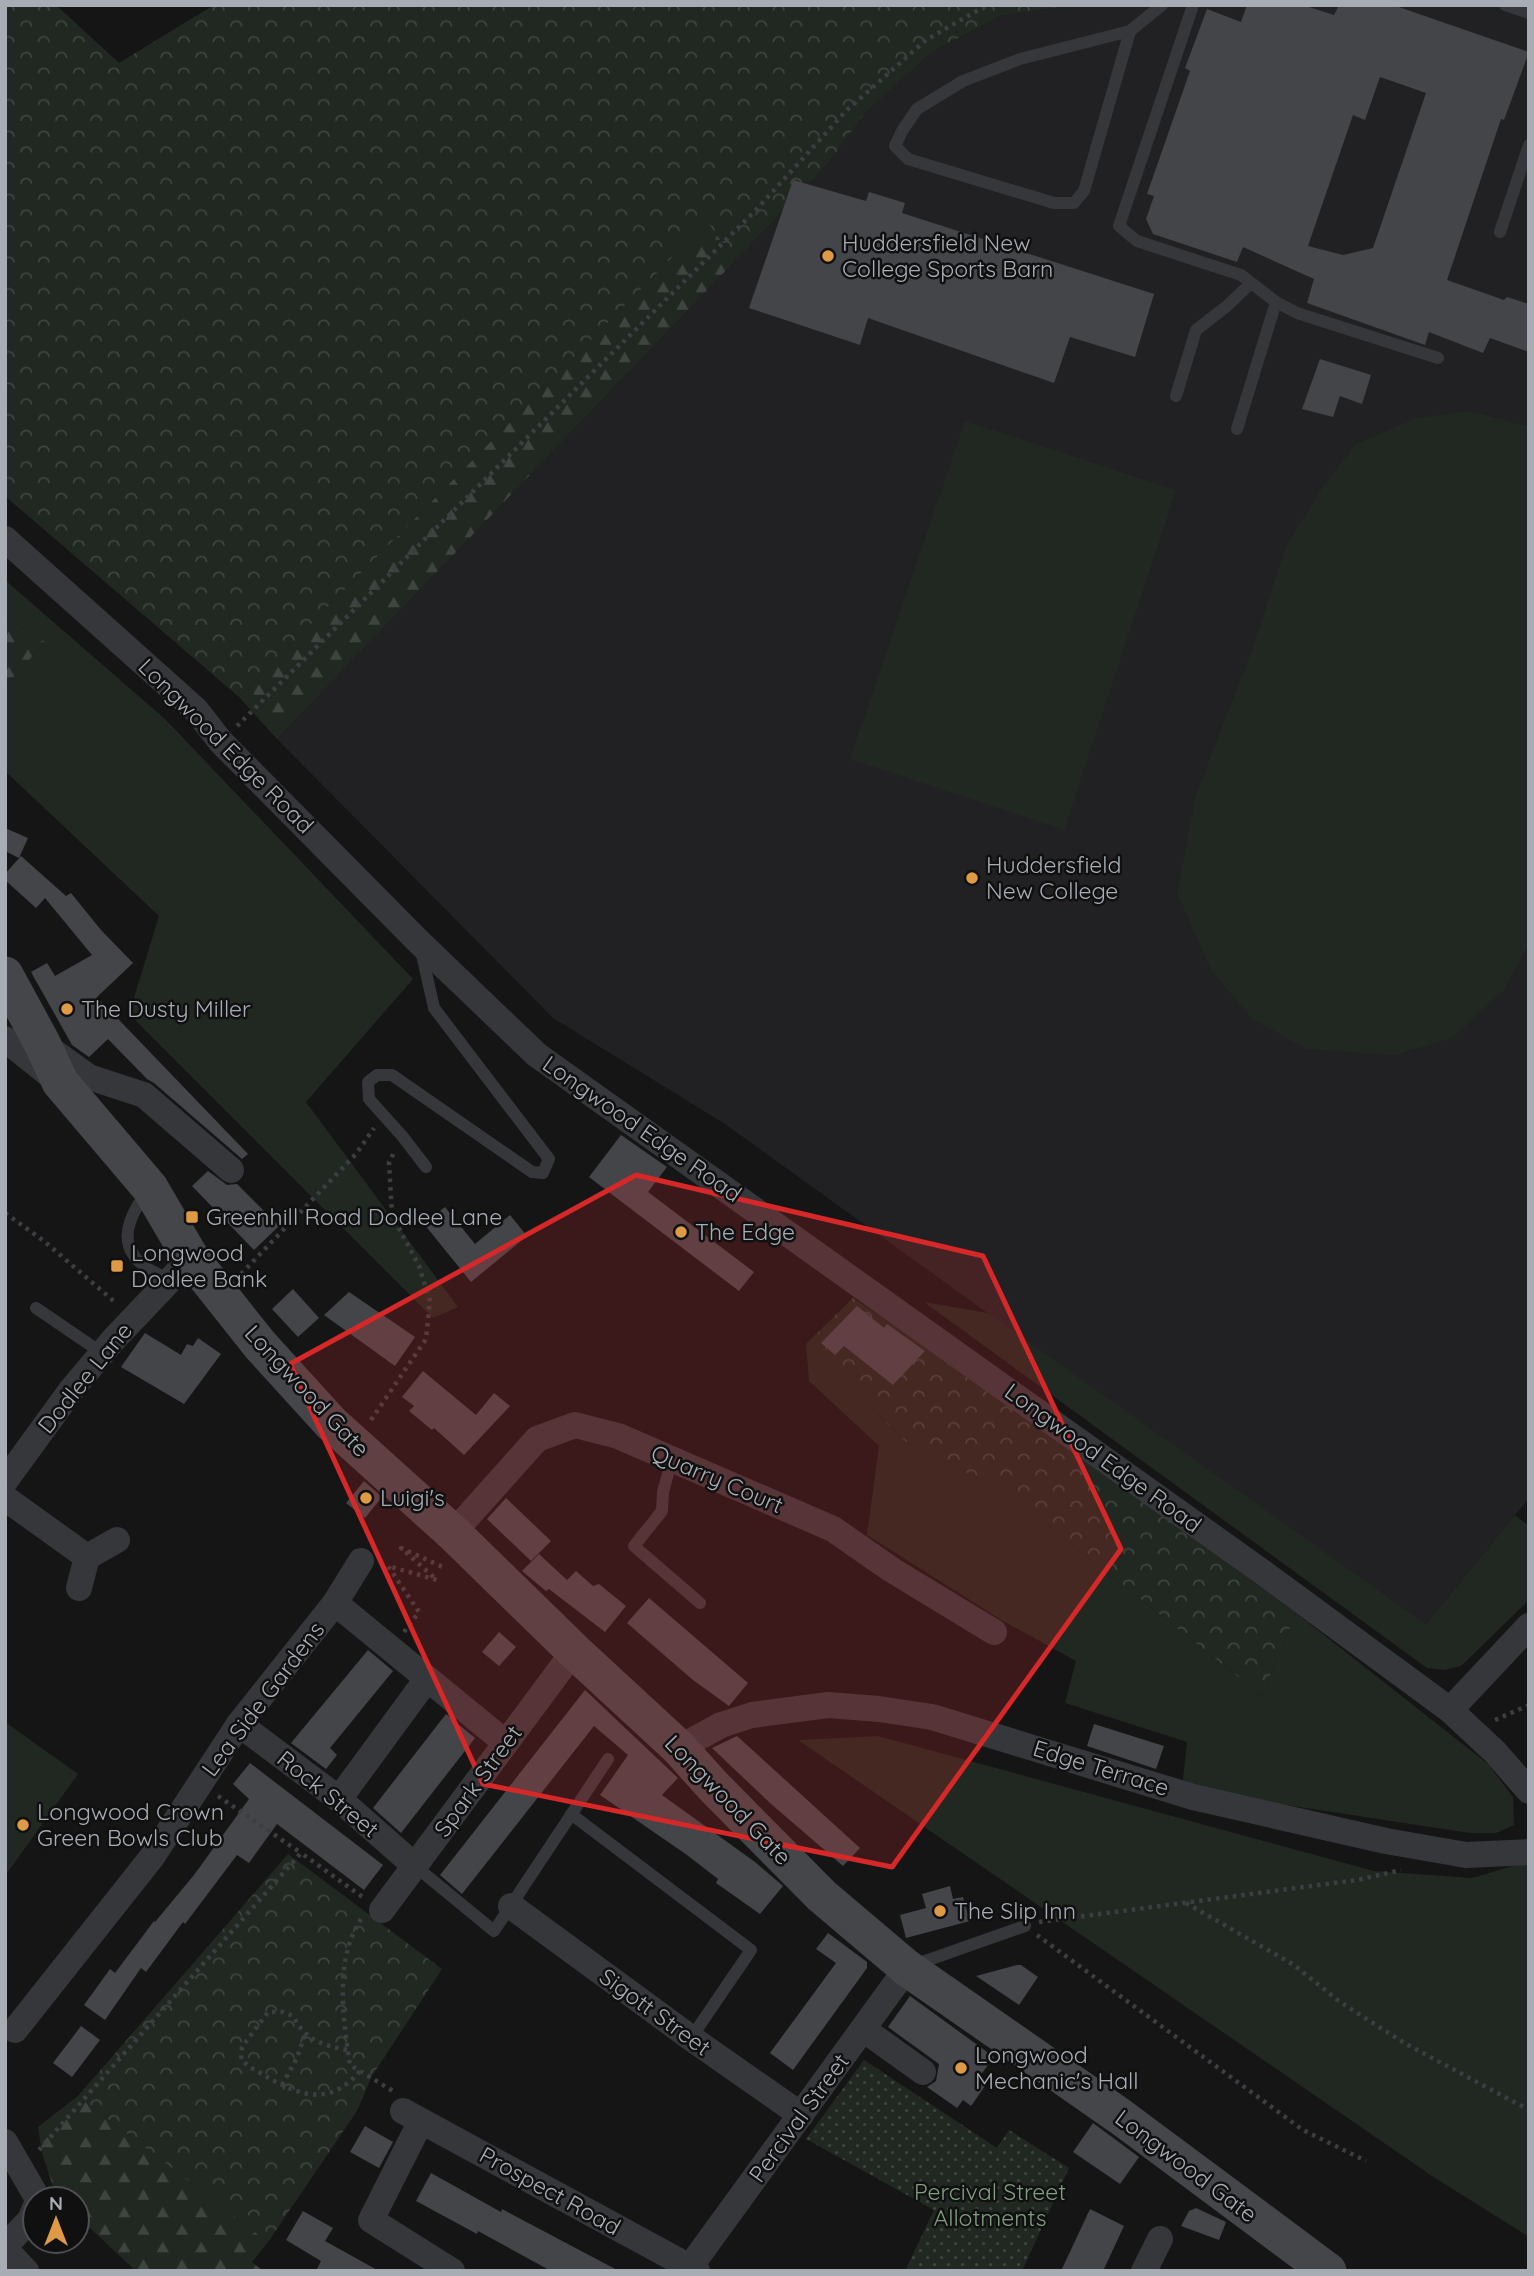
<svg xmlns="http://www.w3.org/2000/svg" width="1534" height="2276" font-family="Quicksand,sans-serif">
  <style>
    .built { fill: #212123 }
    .grass { fill: #212821 }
    .forest { fill: url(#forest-firs) }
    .park { fill: url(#park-crowns) }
    .garden { fill: url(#garden-dots) }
    .building { fill: #444549; fill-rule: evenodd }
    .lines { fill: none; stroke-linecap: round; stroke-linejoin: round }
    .path { stroke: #3c3e42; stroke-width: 4.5; stroke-dasharray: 3.5 5; stroke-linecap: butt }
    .lane { stroke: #36373b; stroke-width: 12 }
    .street { stroke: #36373b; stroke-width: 26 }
    .secondary { stroke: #44464a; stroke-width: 37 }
    .marked { fill: #d62828; fill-opacity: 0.2; stroke: #d62828; stroke-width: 5; stroke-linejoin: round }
    .poi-dot { fill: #de9a45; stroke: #101011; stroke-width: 2.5 }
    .labels { text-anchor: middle; stroke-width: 5; stroke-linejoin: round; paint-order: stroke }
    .poi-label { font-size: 23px; fill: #a8adb5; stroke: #101011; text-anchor: start }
    .street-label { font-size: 23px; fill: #a8adb5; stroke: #101011 }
    .park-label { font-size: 23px; fill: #829e81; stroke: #101011 }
  </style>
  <defs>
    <pattern id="forest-firs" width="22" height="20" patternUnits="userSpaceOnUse" patternTransform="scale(1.75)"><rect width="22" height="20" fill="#212821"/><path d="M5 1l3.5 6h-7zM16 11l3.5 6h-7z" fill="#3e443f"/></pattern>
    <pattern id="park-crowns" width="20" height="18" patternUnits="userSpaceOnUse" patternTransform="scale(1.75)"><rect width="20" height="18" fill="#212821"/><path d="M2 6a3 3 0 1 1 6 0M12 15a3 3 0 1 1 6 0" fill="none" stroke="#3e443f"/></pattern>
    <pattern id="garden-dots" width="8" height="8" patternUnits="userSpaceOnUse" patternTransform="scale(1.75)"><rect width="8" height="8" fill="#212821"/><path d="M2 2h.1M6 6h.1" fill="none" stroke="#3e443f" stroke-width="1.8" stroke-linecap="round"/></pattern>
  </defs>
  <rect width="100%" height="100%" fill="#151516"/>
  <path class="built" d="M1073,5H1529V1498L1426,1624L1143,1425L725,1124L553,1018L277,739L826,166L865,113L932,52L1000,16Z"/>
  <g class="grass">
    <path d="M1470,411L1529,427V943L1504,990L1452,1038L1395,1055L1307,1049L1252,1019L1211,970L1177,893L1196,795L1252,650L1286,547L1322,488L1356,444L1417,418Z"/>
    <path d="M965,421L1176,490L1064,830L850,759Z"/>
    <path d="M5,580L165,719L413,979L306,1102L458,1307L433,1318L129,1014L159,916L5,771V687L45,642L5,617Z"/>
    <path d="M924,1302L988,1313L1426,1624L1515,1515L1529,1526V1600L1461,1666L1444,1670L1427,1668Z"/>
    <path d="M806,1344L906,1442L1009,1494L1262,1696L1296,1613L1488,1764L1513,1797L1514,1825L1496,1833H1470L1182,1789L1187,1742L1065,1703L1076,1661L1003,1621L867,1535L879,1446L809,1381Z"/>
    <path d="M5,1722L78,1774L5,1876Z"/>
    <path d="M878,1736L1374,1871L1472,1878L1529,1861V2237L1432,2176L798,1740Z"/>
  </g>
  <g class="forest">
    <path d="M707,222L736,260L277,739L239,697Z"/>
    <path d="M5,617L45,642L5,687Z"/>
    <path d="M78,2096L268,2242L252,2262L263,2271H136L77,2216V2199H59L56,2196L42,2153L38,2127Z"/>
  </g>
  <g class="park">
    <path d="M5,5H56L119,63L214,5H1073L1000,16L932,52L865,113L826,166L736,260L707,222L239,697L5,496Z"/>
    <path d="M853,1298L950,1362L1296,1613L1262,1696L1009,1494L906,1442L806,1344Z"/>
    <path d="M288,1854L442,1969L372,2076L357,2111L268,2242L78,2096Z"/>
  </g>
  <path class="garden" d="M864,2060L997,2148L1009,2130L1069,2168L1022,2271H905L934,2210L806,2139Z"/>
  <g class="building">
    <path d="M1247,5H1303L1334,15L1339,5H1393L1529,52L1504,120L1501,119L1447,280L1504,300L1507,297L1529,304V352L1490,338L1483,353L1429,332L1425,345L1307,303L1314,279L1243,247L1237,262L1153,234L1146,219L1154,196L1147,194L1190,71L1185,68L1207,9L1241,22ZM1380,77L1426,93L1373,248L1343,255L1308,246L1353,115L1365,120Z"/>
    <path d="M793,180L866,201L869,192L905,203L902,213L1154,294L1135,357L1070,337L1054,383L868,318L860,345L749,308Z"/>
    <path d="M1320,359L1371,375L1362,404L1340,396L1333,417L1302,409Z"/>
    <path d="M5,828L28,838L19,858L5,851Z"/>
    <path d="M21,856L66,896L71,893L101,930L133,963L97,997L248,1154L242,1159L154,1083L147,1079L108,1039L89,1057L72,1045L31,972L47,963L55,976L92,955L45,898L36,908L5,880V874Z"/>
    <path d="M621,1135L667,1167L648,1192L754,1272L739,1291L589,1177Z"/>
    <path d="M208,1171L227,1185L237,1184L279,1226L254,1250L192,1186Z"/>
    <path d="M445,1207L475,1244L510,1215L527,1236L471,1282L424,1224Z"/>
    <path d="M293,1289L319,1318L298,1337L272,1309Z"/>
    <path d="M349,1292L415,1337L395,1366L324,1315Z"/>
    <path d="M857,1306L884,1328L887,1324L925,1351L893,1385L844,1346L835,1355L821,1343Z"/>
    <path d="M145,1333L181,1355L187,1344L193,1346L198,1338L221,1354L184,1404L121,1367Z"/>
    <path d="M423,1371L476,1415L494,1393L510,1406L464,1455L434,1428L432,1430L409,1411L414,1406L402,1397Z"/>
    <path d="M364,1481L382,1497L365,1518L346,1503Z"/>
    <path d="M506,1498L551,1541L531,1561L487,1519Z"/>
    <path d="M539,1554L567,1580L576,1571L593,1586L599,1584L626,1606L605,1632L549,1589L546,1591L522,1571Z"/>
    <path d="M649,1598L748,1683L729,1706L693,1680L627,1623Z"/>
    <path d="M499,1632L516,1647L499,1666L482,1652Z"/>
    <path d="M368,1650L393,1671L330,1748L337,1755L326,1769L291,1743Z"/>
    <path d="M585,1690L678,1778L662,1795L755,1862L783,1886L760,1914L716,1883L718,1879L687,1855L600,1795L628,1755L594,1726L462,1894L440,1875Z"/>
    <path d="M446,1714L475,1738L401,1833L373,1808Z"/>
    <path d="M1094,1724L1164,1746L1156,1769L1087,1746Z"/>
    <path d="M737,1736L860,1848L843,1866L770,1803L712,1748Z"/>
    <path d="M250,1763L383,1865L364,1890L277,1824L249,1863L237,1855L185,1924L183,1922L146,1972L141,1968L105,2020L84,2005L110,1969L115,1973L154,1921L155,1922L194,1875L249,1799L233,1784Z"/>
    <path d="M950,1886L953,1899L963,1897L970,1921L906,1938L900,1915L926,1908L922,1894Z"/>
    <path d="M828,1933L867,1962V1968L793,2070L770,2053L836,1963L816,1949Z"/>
    <path d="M1017,1965H1021L1038,1977L1019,2005L976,1976Z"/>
    <path d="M910,1996L994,2057L977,2080L985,2086L971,2106L963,2100L957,2108L927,2087L936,2081L939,2064L888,2027Z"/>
    <path d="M81,2026L100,2040L72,2077L53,2063Z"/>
    <path d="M1093,2123L1139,2157L1120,2184L1073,2152Z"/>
    <path d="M365,2126L393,2142L379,2168L350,2152Z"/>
    <path d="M431,2173L501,2212L502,2209L619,2271H551L478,2231L477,2234L416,2201Z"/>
    <path d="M1196,2208L1226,2222L1219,2240L1181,2226L1189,2211Z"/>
    <path d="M1090,2209L1124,2226L1103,2271H1061Z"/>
    <path d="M303,2211L333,2228L325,2241L379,2271H316L321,2261L286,2240Z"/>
  </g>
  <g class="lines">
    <g class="path">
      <path d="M237,726L755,211L846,111L926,40L987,5"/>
      <path d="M5,1213L44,1241L116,1303"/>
      <path d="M241,1274L356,1154L374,1128"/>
      <path d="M371,1420L426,1339L430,1301L419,1266L392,1215L389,1162L395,1151"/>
      <path d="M404,1632L419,1612L388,1566L437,1580L401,1548L445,1568"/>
      <path d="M1495,1720L1529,1705"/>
      <path d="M218,1796L301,1853"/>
      <path d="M1186,1903L1294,1965L1340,2002L1406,2044L1529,2110"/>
      <path d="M361,1919C334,1961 343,2017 350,2065L393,2091"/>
      <path d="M1039,1922L1357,1880L1401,1870"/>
      <path d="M1037,1935L1303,2130L1366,2161"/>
      <path d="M347,2050C322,2045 305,2040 293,2016L283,2012H268L242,2047L241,2059L248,2066C287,2088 323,2115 360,2071"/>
      <path d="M282,2085L297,2058L305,2034"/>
      <path d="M39,2150L301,1853L364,1898"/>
    </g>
    <g class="lane">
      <path d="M1193,5L1119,226L1137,241L1241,275L1276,302L1297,313L1438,358"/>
      <path d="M1505,5L1529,13"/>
      <path d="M1130,31L1084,191L1074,203H1054L908,159L895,146L902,131L917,109L963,81L1020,59L1130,31L1162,5"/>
      <path d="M1500,232L1529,145"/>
      <path d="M1176,396L1196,330L1227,306L1251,283"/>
      <path d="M1237,429L1276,302"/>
      <path d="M421,950L434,1008L549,1159L543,1173L532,1172L392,1075H377L368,1082L369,1099L403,1137L426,1167"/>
      <path d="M148,1191C135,1207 119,1234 133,1254C140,1267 158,1274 170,1280"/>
      <path d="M36,1308L102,1353"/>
      <path d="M672,1459L663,1492L662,1511L634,1546L700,1603"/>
      <path d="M571,1814L751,1950L691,2038"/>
      <path d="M415,1866L494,1931L608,1759"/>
      <path d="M914,1965L1025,1926"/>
    </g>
    <g class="street">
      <path d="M5,539L196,710L221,742L419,942L537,1055L1265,1574L1450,1710L1495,1752L1529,1791"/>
      <path d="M5,1039L55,1079"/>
      <path d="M43,1044L89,1077L144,1095L231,1170"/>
      <path d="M5,1481L72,1389L114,1339L191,1258"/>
      <path d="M5,1498L87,1557"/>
      <path d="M453,1533L537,1439L575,1425L618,1436L833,1529L892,1570L994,1632"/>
      <path d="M79,1588L87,1557L117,1540"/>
      <path d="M335,1603L361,1561"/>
      <path d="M1450,1710L1529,1626"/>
      <path d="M239,1724L339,1799L415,1866"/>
      <path d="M679,1748L721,1725L752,1715L828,1705L879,1709L932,1717L1193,1797L1386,1841L1466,1855L1529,1852"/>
      <path d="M339,1799L427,1679"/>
      <path d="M511,1906L691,2038L801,2115"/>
      <path d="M382,1910L574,1651"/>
      <path d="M863,2029L923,2072"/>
      <path d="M15,2030L152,1857L239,1724L335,1603L506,1743"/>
      <path d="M403,2111L697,2271"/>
      <path d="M421,2121L371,2220L452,2271"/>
      <path d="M5,2142L38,2199"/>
      <path d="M5,2246L30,2220L35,2208"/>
      <path d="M5,2249L26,2271"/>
      <path d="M690,2267L907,1968"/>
      <path d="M1144,2271L1160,2239"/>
    </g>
    <path class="secondary" d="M5,975L42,1043L60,1082L150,1188L191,1258L260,1345L331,1423L453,1533L574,1651L679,1748L714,1787L822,1896L907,1968L1121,2117L1328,2271"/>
  </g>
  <path class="marked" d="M636,1175L983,1256L1121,1549L892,1867L483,1784L290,1364Z"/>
  <g class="poi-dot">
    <circle cx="828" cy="256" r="7"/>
    <circle cx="972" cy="878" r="7"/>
    <circle cx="67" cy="1009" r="7"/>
    <rect x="185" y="1210" width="14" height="14" rx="3.5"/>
    <circle cx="681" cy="1232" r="7"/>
    <rect x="110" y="1259" width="14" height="14" rx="3.5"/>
    <circle cx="366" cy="1498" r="7"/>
    <circle cx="23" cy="1825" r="7"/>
    <circle cx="940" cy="1911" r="7"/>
    <circle cx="961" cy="2068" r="7"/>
  </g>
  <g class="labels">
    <g class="poi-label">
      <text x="842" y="251">Huddersfield New<tspan x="842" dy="26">College Sports Barn</tspan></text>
      <text x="986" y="873">Huddersfield<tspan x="986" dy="26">New College</tspan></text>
      <text x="81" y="1017">The Dusty Miller</text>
      <text x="206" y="1225">Greenhill Road Dodlee Lane</text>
      <text x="695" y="1240">The Edge</text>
      <text x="131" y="1261">Longwood<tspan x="131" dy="26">Dodlee Bank</tspan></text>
      <text x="380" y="1506">Luigi's</text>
      <text x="37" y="1820">Longwood Crown<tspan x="37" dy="26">Green Bowls Club</tspan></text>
      <text x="954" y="1919">The Slip Inn</text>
      <text x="975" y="2063">Longwood<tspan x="975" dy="26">Mechanic's Hall</tspan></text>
    </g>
    <g class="street-label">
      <text transform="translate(226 746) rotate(45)" y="8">Longwood Edge Road</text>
      <text transform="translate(642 1129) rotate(35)" y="8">Longwood Edge Road</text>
      <text transform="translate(85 1378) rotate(-51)" y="8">Dodlee Lane</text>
      <text transform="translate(307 1391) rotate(47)" y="8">Longwood Gate</text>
      <text transform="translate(1103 1458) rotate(36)" y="8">Longwood Edge Road</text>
      <text transform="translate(717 1479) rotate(23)" y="8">Quarry Court</text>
      <text transform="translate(263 1699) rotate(-53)" y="8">Lea Side Gardens</text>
      <text transform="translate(1101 1768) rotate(17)" y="8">Edge Terrace</text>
      <text transform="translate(478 1781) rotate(-54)" y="8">Spark Street</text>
      <text transform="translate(328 1794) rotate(39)" y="8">Rock Street</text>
      <text transform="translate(728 1800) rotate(46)" y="8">Longwood Gate</text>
      <text transform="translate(655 2012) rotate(36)" y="8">Sigott Street</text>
      <text transform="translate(799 2118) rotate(-54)" y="8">Percival Street</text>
      <text transform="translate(1186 2166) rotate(37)" y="8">Longwood Gate</text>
      <text transform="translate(550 2191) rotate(29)" y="8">Prospect Road</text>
    </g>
    <g class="park-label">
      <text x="990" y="2200">Percival Street<tspan x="990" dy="26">Allotments</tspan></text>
    </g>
  </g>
  <rect width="1534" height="2276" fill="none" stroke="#a8adb5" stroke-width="14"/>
  <g transform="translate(56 2220)"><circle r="33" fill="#101011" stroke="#4d4f53" stroke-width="2"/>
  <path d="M0-5L12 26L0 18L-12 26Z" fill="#de9a45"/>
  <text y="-10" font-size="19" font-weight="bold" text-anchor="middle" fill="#a8adb5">N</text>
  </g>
</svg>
